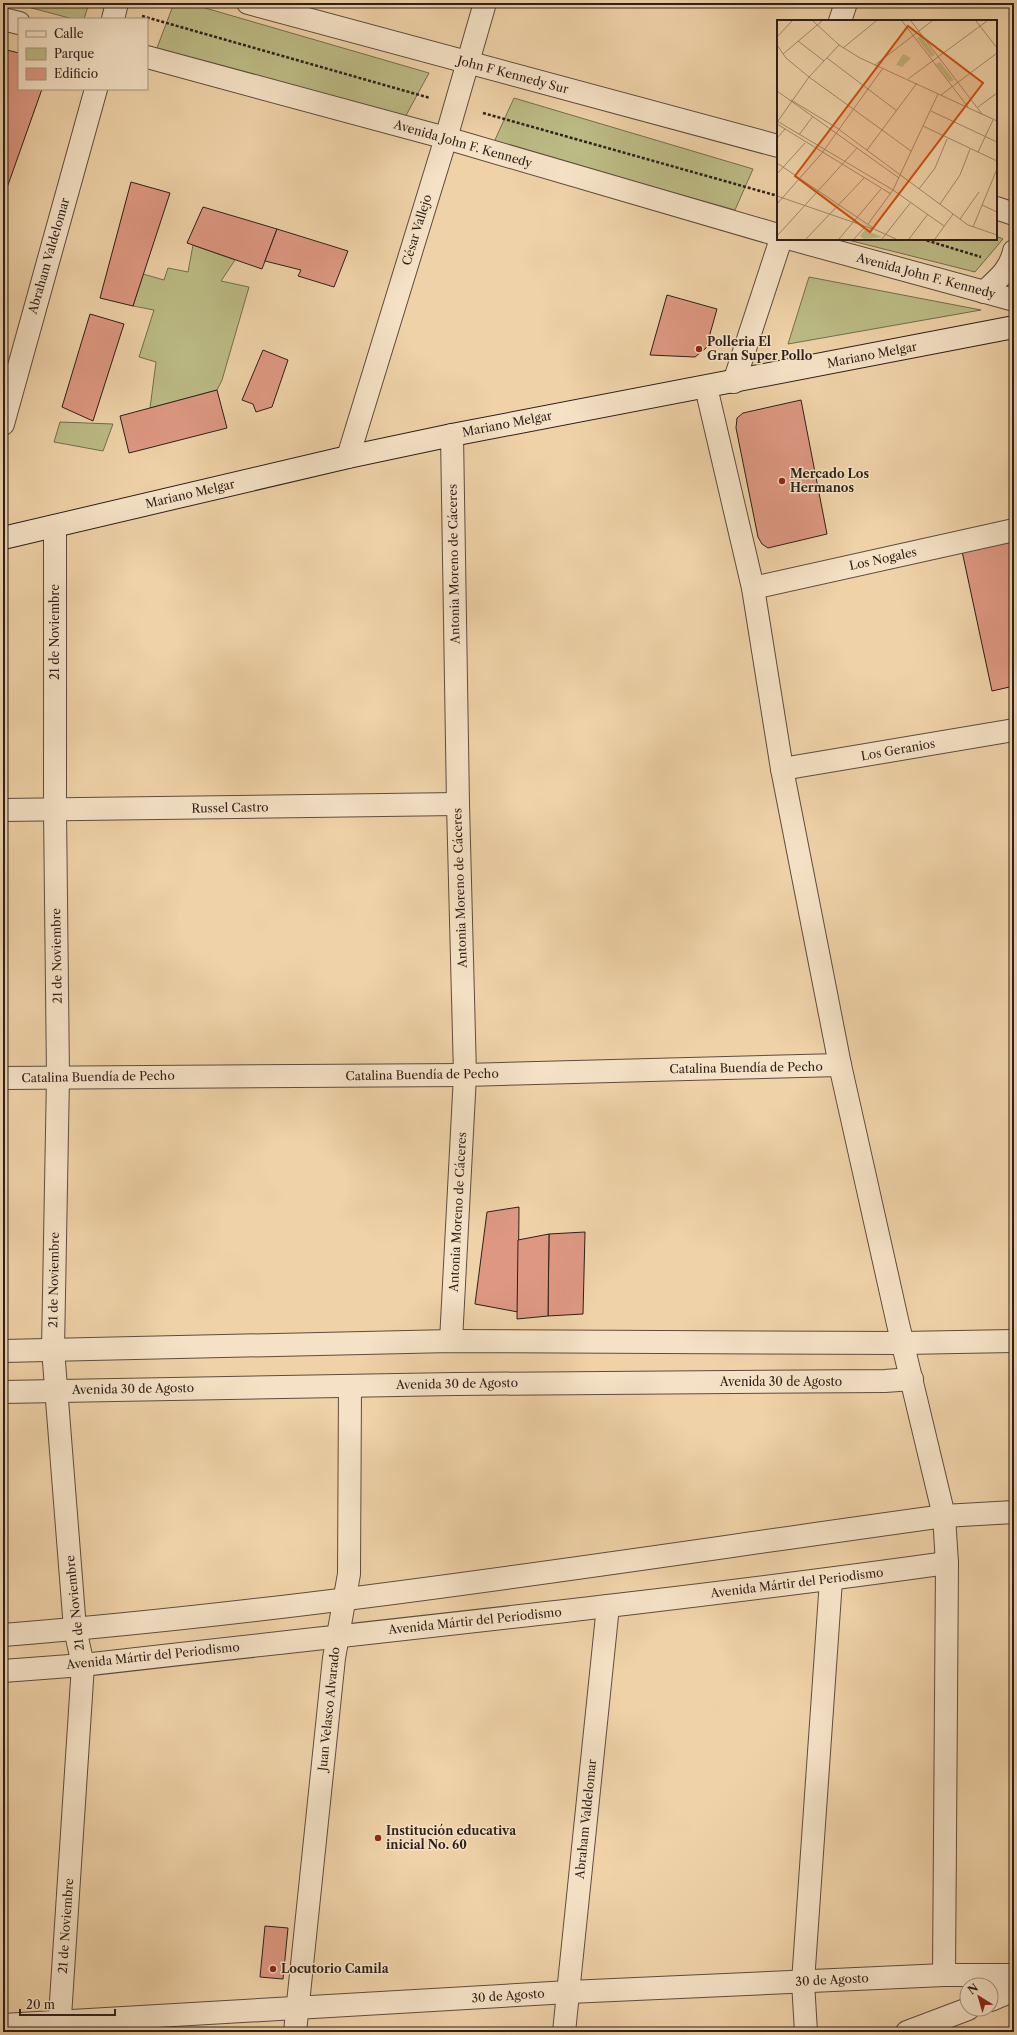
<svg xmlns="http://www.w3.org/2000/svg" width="1017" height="2035" font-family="'Libre Caslon Text',serif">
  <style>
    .green { fill: #bcbb85; stroke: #746d4e }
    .building { fill: #de9882; stroke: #2d1f18 }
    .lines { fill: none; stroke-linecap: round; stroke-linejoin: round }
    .minor-casing { stroke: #5e4c3c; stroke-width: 24 }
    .tertiary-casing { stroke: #5e4c3c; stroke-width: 24 }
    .secondary-casing { stroke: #2d1f18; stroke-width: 24 }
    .path { stroke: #2d1f18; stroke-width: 2.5; stroke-dasharray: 3 2; stroke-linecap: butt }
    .minor { stroke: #f5e2c6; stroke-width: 22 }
    .tertiary { stroke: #f5e2c6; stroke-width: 22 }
    .secondary { stroke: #f5e2c6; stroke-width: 22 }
    .poi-dot { fill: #8f2418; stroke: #f5e2c6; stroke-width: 1.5 }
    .labels { text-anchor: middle; stroke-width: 3; stroke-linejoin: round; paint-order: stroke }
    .street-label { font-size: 12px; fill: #2d1f18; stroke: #f5e2c6 }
    .poi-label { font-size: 12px; font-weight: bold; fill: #2d1f18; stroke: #f5e2c6; text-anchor: start }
    .inset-road { fill: none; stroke: #a18a6e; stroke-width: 1 }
    .view { fill: #cc500e; fill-opacity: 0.15; stroke: #cc500e; stroke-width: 2 }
    .inset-edge { fill: none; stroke: #2d1f18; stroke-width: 2 }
  </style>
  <rect width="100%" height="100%" fill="#efd2a8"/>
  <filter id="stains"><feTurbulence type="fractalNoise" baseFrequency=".005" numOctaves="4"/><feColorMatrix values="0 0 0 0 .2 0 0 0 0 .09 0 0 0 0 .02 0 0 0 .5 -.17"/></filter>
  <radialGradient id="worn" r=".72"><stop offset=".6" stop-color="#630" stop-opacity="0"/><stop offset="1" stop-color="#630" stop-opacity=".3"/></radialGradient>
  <g class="green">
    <path d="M13,3H89L84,19H73Z"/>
    <path d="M174,3H188L429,73L403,121L157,48Z"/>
    <path d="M514,98L753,169L735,210L494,142Z"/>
    <path d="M996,236L1003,239L975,272L844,239H996Z"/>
    <path d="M193,245L235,260L221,281L249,287L222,380L217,390L150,408L156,362L139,357L154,310L133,306L143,274L164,280L168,268L188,272Z"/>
    <path d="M809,277L981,310L788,344Z"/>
    <path d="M60,422L113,424L103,451L54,442Z"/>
  </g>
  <g class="building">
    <path d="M3,49L19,53V89H42L3,199Z"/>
    <path d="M131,182L170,193L133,306L100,298Z"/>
    <path d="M203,207L277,229L262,269L187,243Z"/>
    <path d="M277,229L348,251L334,287L298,276L301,270L265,261Z"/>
    <path d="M667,295L717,309L706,348L695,357L650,355Z"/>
    <path d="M90,314L124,324L93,421L62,407Z"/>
    <path d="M263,350L288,360L272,407L256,412L253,404L242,400Z"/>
    <path d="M217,390L227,428L129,453L120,416Z"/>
    <path d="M801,400L827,534L768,548L762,544L758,537L736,428L737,418L743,413Z"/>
    <path d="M1014,539V686L992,691L962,551Z"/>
    <path d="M519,1207L518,1312L475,1304L487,1212Z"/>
    <path d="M585,1232L583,1314L548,1316L549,1234Z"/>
    <path d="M549,1234L548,1316L517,1319L518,1240Z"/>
    <path d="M265,1926L288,1928L283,1979L260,1977Z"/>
  </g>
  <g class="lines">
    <g class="minor-casing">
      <g id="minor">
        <path d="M113,19L117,3"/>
        <path d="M840,21L846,3"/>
        <path d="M734,382L781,239"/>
        <path d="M706,387L753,588L782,769L840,1065L898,1324L944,1516L947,1563L944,1975"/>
        <path d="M3,424L96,89"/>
        <path d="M348,457L446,138L485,3"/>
        <path d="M55,526V811L58,1077L53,1349L75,1629L83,1665L59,2032"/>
        <path d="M753,588L1014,530"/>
        <path d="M782,769L1014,730"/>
        <path d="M3,810L458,804"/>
        <path d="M3,1078L465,1075L840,1065"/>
        <path d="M451,1341L465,1075L458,804L452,435"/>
        <path d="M3,1351L451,1341L902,1343L1014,1341"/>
        <path d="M3,1392L455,1384L885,1381L912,1379"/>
        <path d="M3,1635C317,1610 632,1559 944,1516L1014,1512"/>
        <path d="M3,1671L83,1665C371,1632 660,1603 947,1563"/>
        <path d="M991,2000L1014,1990"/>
        <path d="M3,2025L569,1992L944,1975H1014"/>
        <path d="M295,2032L334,1658L349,1574L350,1386"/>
        <path d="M564,2032L608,1606"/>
        <path d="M806,2032L803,1982L831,1580"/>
        <path d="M907,2032L968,2009"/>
      </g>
    </g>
    <g class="tertiary-casing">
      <g id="tertiary">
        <path d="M248,3L778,146"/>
        <path d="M3,19L19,23"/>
        <path d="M147,57L446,138L778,235"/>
        <path d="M996,208L1014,214"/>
        <path d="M791,239L1014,300"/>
        <path d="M984,292C998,279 1010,270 1014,251"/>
      </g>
    </g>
    <g class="secondary-casing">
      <path id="secondary" d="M3,538L348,457L452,435L1014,327"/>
    </g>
    <g class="path">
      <path d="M142,16L430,98"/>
      <path d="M483,113L778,196"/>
      <path d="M922,239L981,257"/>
    </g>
    <use href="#minor" class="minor"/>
    <use href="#tertiary" class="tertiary"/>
    <use href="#secondary" class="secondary"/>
  </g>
  <g class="poi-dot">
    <circle cx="699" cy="349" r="4"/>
    <circle cx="782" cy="481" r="4"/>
    <circle cx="378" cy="1838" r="4"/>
    <circle cx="273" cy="1969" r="4"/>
  </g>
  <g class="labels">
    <g class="street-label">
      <text transform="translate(513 75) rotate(15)" y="4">John F Kennedy Sur</text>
      <text transform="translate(463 144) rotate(16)" y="4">Avenida John F. Kennedy</text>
      <text transform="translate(417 230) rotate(-73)" y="4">César Vallejo</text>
      <text transform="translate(49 256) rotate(-74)" y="4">Abraham Valdelomar</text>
      <text transform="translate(926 276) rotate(15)" y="4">Avenida John F. Kennedy</text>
      <text transform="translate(872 355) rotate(-11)" y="4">Mariano Melgar</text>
      <text transform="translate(507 424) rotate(-11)" y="4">Mariano Melgar</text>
      <text transform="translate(190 494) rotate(-13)" y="4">Mariano Melgar</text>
      <text transform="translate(883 559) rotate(-12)" y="4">Los Nogales</text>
      <text transform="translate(454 564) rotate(-91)" y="4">Antonia Moreno de Cáceres</text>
      <text transform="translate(55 632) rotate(-90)" y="4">21 de Noviembre</text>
      <text transform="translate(898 750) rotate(-10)" y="4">Los Geranios</text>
      <text transform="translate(230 808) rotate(-1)" y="4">Russel Castro</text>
      <text transform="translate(460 888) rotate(-92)" y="4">Antonia Moreno de Cáceres</text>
      <text transform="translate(57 956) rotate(-91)" y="4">21 de Noviembre</text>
      <text transform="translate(746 1068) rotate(-1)" y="4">Catalina Buendía de Pecho</text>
      <text transform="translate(422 1075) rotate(-1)" y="4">Catalina Buendía de Pecho</text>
      <text transform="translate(98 1077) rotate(-1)" y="4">Catalina Buendía de Pecho</text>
      <text transform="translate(458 1212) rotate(-87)" y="4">Antonia Moreno de Cáceres</text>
      <text transform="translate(54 1280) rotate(-89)" y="4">21 de Noviembre</text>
      <text x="781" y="1386">Avenida 30 de Agosto</text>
      <text transform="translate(457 1384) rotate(-1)" y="4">Avenida 30 de Agosto</text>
      <text transform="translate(133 1389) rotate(-1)" y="4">Avenida 30 de Agosto</text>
      <text transform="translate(797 1583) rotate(-7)" y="4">Avenida Mártir del Periodismo</text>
      <text transform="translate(75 1603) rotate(-96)" y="4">21 de Noviembre</text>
      <text transform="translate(475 1621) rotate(-6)" y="4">Avenida Mártir del Periodismo</text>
      <text transform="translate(153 1656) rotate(-6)" y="4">Avenida Mártir del Periodismo</text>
      <text transform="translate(329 1709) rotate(-84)" y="4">Juan Velasco Alvarado</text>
      <text transform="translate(586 1819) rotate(-84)" y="4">Abraham Valdelomar</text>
      <text transform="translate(66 1926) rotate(-86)" y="4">21 de Noviembre</text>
      <text transform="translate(832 1980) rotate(-3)" y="4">30 de Agosto</text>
      <text transform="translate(508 1996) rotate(-4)" y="4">30 de Agosto</text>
    </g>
    <g class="poi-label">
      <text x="707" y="346">Polleria El<tspan x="707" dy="14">Gran Super Pollo</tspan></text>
      <text x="790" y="478">Mercado Los<tspan x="790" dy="14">Hermanos</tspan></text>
      <text x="386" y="1835">Institución educativa<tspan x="386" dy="14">inicial No. 60</tspan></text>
      <text x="281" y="1973">Locutorio Camila</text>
    </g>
  </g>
  <g transform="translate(777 20)">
    <rect width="220" height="220" fill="#efd2a8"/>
    <path d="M144,16L158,35L154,37L140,18ZM126,34L134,38L125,47L119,45ZM163,42L177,60L173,62L159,44ZM88,210L105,217L87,219L83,216Z" fill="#bcbb85"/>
    <path class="inset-road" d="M36,1L62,25L83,38L220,101M125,1L191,87M134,1L205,94M199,1L220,28M0,17L15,1M21,21L47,41M0,25L9,38L32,57L134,131M66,28L99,1M6,34L45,1M50,38L120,91M98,45L155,1M131,59L210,1M0,71L122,158M164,75L220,33M14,80L60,108L191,205L220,215M201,87L220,73M154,91L220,122M0,101L116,170L167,206M1,101L32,57L62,25M0,104L114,174M146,106L220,141M22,115L36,96M0,118L8,109M90,130L140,63M201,132L216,100M0,143L99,210L119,219M0,154L28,123M142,169L158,148L170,119M0,176L96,209M0,184L45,133L106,48M163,184L183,155L193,129M205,185L220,192M183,199L202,172M91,204L116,170L161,74M196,207L220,149M0,216L80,128M29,219L87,158M62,219L104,169M77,219L88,207M105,219L134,182M132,219L151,194M158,219L176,194"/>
    <path class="view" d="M131,6L206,63L93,212L18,156Z"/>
    <rect width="220" height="220" class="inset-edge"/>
  </g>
  <rect width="1017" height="2035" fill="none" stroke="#efd2a8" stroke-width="16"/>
  <rect x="4" y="4" width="1009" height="2027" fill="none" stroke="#2d1f18" stroke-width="2"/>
  <rect x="8" y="8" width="1001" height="2019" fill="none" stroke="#2d1f18"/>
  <rect x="18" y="18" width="130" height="72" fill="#f5e2c6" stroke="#a59480"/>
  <rect x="26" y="31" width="20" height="6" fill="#f5e2c6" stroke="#a59480"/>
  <text x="54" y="38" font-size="12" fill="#2d1f18">Calle</text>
  <rect x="26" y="48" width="20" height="12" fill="#bcbb85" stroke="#a59480"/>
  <text x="54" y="58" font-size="12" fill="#2d1f18">Parque</text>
  <rect x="26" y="68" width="20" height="12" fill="#de9882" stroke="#a59480"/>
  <text x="54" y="78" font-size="12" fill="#2d1f18">Edificio</text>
  <g transform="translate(979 1997) rotate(323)"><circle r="19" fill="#f5e2c6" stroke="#a59480"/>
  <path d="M0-3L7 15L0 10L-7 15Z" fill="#8f2418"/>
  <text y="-6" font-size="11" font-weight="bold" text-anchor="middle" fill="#2d1f18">N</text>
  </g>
  <path d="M20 2009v6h95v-6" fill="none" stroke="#2d1f18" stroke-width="2"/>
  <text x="26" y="2009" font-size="12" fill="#2d1f18" stroke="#f5e2c6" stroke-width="3" paint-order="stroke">20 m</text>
  <rect width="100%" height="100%" filter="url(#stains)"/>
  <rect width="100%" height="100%" fill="url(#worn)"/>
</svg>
